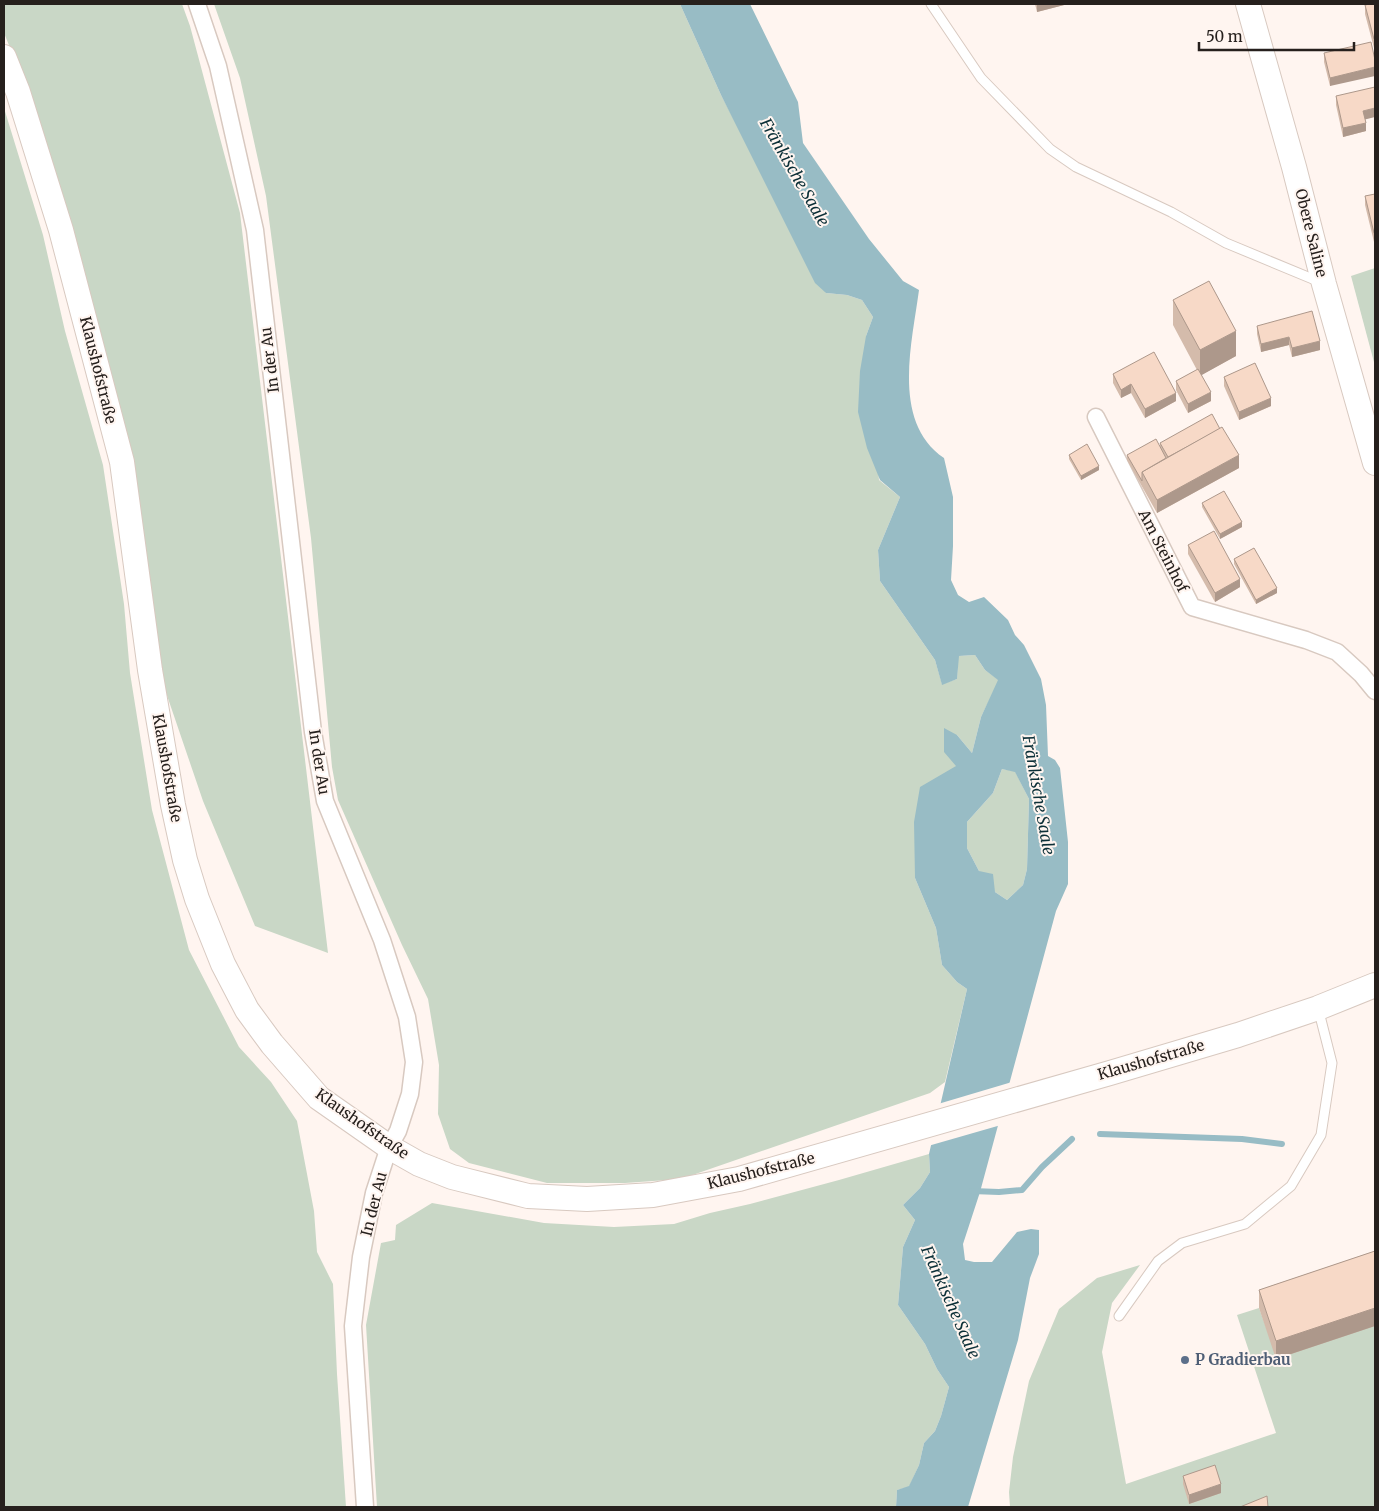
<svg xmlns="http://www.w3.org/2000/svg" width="1379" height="1511" font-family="Merriweather,serif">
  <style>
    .green { fill: #c9d7c6 }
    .water { fill: #98bcc5; fill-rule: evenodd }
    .pier { fill: #fff5f0 }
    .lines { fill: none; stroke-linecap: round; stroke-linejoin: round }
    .stream { stroke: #98bcc5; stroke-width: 6 }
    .lane-casing { stroke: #d8c9c0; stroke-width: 11 }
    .street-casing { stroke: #d8c9c0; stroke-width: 19 }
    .secondary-casing { stroke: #d8c9c0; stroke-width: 26 }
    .lane { stroke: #fff; stroke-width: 9 }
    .street { stroke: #fff; stroke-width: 16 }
    .secondary { stroke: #fff; stroke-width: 24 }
    .wall { fill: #d4bbab }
    .shaded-wall { fill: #ad988b }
    .building { fill: #f7d9c7; stroke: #ad988b }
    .service-dot { fill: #5c6f8a; stroke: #fff5f0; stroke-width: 2 }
    .labels { text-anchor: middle; stroke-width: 4; stroke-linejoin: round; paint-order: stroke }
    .street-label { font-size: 15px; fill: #26201d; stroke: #fff5f0 }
    .service-label { font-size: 15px; font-weight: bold; fill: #4e5e75; stroke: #fff5f0; text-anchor: start }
    .water-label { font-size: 16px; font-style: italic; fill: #0b2f37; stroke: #fff5f0 }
  </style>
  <rect width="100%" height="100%" fill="#fff5f0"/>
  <g class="green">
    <path d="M4,4H182L190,26L240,213L328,953L255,926L203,801L158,669L27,89L4,33Z"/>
    <path d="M214,4H680L721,95L826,293L847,295L862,300L873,317L866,336L879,480L900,497L878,550L880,581L935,660L942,684L957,679L958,656L975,655L985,670L999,680L981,717L972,753L957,735L956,766L915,878L936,928L942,965L957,982L967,989L945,1082L930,1093L681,1179L625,1183H547L469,1163L450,1149L438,1114L439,1065L428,999L402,945L338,800L332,767L311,538L266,196L240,78Z"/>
    <path d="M4,108L43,235L65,331L103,465L124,604L130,673L152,810L189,950L239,1047L271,1082L297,1121L314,1211L317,1252L333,1284L337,1374L346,1507H4Z"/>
    <path d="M1375,268V366L1351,276Z"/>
    <path d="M1002,769L1015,771L1029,799L1027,869L1023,885L1007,900L995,892L979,871L967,848V822L993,793Z"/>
    <path d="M929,1154L930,1172L920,1188L903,1205L915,1220L903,1247L898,1305L925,1344L937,1369L949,1387L941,1416L935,1431L924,1443L919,1465L909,1487L897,1490L896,1507H377L366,1325L381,1243L395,1240L396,1225L432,1203L544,1223L614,1227L674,1224L710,1213L750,1204L839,1180Z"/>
    <path d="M1140,1265L1112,1303L1102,1352L1126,1484L1276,1433L1237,1315L1259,1308L1277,1358L1375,1325V1507H1010L1009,1492L1013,1457L1029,1381L1059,1309L1097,1278Z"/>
  </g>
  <path class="water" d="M680,4H750L798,102L803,143L869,239L903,281L919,290C912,343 891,422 944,458L953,497V546L951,580L958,595L969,602L984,597L1008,620L1015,635L1024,645L1041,679L1046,705L1048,756L1055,760L1060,768L1068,842V884L1056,911L980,1192L963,1244L965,1260L974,1262H992L1017,1232L1031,1229L1039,1230V1254L1030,1278L1018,1340L968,1507H896L897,1490L909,1486L919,1465L924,1443L935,1431L941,1416L949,1387L937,1369L925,1344L898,1305L903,1247L915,1220L903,1205L920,1188L930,1172L929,1154L967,989L957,982L942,965L936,928L915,878L914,822L920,787L956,766L944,752V728L957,735L972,753L981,717L998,680L985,670L975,655L959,656L957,679L942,685L935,660L880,581L878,550L900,497L880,480L867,448L858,412L860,371L866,336L873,317L862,300L847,295L826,293L815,283L721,95ZM1002,769L1015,772L1029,799L1027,869L1023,885L1007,900L995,892L993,874L979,871L967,848V822L993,793Z"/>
  <path class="pier" d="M1012,1082L1001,1125L928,1146L938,1104Z"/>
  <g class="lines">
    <g class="stream">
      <path d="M1100,1134L1242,1139L1282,1144"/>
      <path d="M972,1191L999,1192L1022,1190L1042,1167L1072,1139"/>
    </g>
    <g class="lane-casing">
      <g id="lane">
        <path d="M931,4L981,78L1050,149L1076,167L1171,212L1226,243L1320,282"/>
        <path d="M1119,1316L1158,1261L1182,1243L1245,1224L1291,1186L1321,1135L1332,1063L1318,1008"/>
      </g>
    </g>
    <g class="street-casing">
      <g id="street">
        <path d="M197,4L218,66L255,230L313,732L325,801L382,940L407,1017L414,1062L410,1094L398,1131L389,1147L374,1193L361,1257L353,1326L365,1507"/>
        <path d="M1096,417L1192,607L1306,640L1337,652L1361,674L1375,691"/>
      </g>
    </g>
    <g class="secondary-casing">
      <g id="secondary">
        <path d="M1248,4L1294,167L1324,284L1375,463"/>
        <path d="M4,57L18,92L61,230L122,462L150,670L173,805L185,860L197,899L223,964L247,1010L272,1044L319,1098L389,1147L419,1164L452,1177L528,1196L587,1199L653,1195L739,1179L1110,1073L1238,1035L1318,1008L1375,985"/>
      </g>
    </g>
    <use href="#lane" class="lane"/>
    <use href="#street" class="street"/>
    <use href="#secondary" class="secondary"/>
  </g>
  <g class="wall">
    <path d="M1035,4H1068L1037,12Z"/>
    <path d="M1375,4V47L1374,48L1365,14V5Z"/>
    <path d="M1324,53L1375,60L1330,86L1324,62Z"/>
    <path d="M1336,96L1365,119L1366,131L1343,137L1336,105Z"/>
    <path d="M1375,194V242H1374L1365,205V196Z"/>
    <path d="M1173,300L1236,356L1201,375L1211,401L1188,413L1176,390V381L1197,370L1173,325Z"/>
    <path d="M1257,326L1320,350L1292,357L1289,345L1261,352L1257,334Z"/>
    <path d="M1113,374L1176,401L1145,418L1131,393L1121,398L1113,383Z"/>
    <path d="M1224,377L1271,406L1239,420L1224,386Z"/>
    <path d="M1160,443L1239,468L1157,513L1127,460V455L1160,447Z"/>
    <path d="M1069,455L1099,470L1081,480L1069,459Z"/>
    <path d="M1202,503L1242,527L1220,539L1202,507Z"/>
    <path d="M1188,545L1240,587L1215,602L1188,554Z"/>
    <path d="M1234,559L1277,593L1256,604L1234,564Z"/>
    <path d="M1375,1251V1326L1276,1359L1259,1308V1290Z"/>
    <path d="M1183,1476L1221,1493L1189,1504L1183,1484Z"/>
  </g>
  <g class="shaded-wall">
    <path d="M1037,4H1068L1037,12Z"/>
    <path d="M1374,39H1375V47L1374,48Z"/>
    <path d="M1375,67V76L1330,86V78Z"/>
    <path d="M1375,108V117L1363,120V111Z"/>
    <path d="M1366,123V131L1343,137V128Z"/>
    <rect x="1374" y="233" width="1" height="9"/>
    <path d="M1236,331V356L1200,376V350Z"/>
    <path d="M1289,337V345L1261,352V344Z"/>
    <path d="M1320,341V350L1292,357V348Z"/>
    <path d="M1131,384V393L1121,398V390Z"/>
    <path d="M1211,392V401L1188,413V404Z"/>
    <path d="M1176,393V401L1145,418V409Z"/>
    <path d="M1271,398V406L1239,420V412Z"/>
    <path d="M1239,455V468L1157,513V500Z"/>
    <path d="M1099,466V470L1081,480V476Z"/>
    <path d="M1242,522V527L1220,539V534Z"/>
    <path d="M1240,579V587L1215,602V593Z"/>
    <path d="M1277,588V593L1256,604V600Z"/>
    <path d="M1375,1308V1326L1276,1359V1341Z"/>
    <path d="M1221,1484V1493L1189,1504V1495Z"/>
  </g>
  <g class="building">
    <path d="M1370,4H1375V39H1374L1365,5Z"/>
    <path d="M1371,42L1375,60V67L1330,78L1324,53Z"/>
    <path d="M1375,87V108L1363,111L1366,123L1343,128L1336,96Z"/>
    <path d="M1375,194V233H1374L1365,196Z"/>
    <path d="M1209,281L1236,331L1200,350L1173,300Z"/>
    <path d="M1312,311L1320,341L1292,348L1289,337L1261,344L1257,326Z"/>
    <path d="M1154,352L1176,393L1145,409L1131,384L1121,390L1113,374Z"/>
    <path d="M1255,363L1271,398L1239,412L1224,377Z"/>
    <path d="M1198,369L1211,392L1188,404L1176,381Z"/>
    <path d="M1212,414L1220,429L1168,457L1160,443Z"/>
    <path d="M1222,427L1239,455L1157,500L1142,472Z"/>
    <path d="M1156,439L1166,458L1142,472V481L1127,455Z"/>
    <path d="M1087,444L1099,466L1081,476L1069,455Z"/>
    <path d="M1224,491L1242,522L1220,534L1202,503Z"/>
    <path d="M1214,531L1240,579L1215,593L1188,545Z"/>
    <path d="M1254,548L1277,588L1256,600L1234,559Z"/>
    <path d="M1375,1251V1308L1276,1341L1259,1290Z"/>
    <path d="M1215,1465L1221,1484L1189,1495L1183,1476Z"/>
    <path d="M1267,1496L1268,1507H1240Z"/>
  </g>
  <circle class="service-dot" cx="1185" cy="1360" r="5"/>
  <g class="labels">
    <g class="street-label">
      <text transform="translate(1311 233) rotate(76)" y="5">Obere Saline</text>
      <text transform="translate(270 360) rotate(-97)" y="5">In der Au</text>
      <text transform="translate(98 370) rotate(76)" y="5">Klaushofstraße</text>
      <text transform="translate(1163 551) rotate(63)" y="5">Am Steinhof</text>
      <text transform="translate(319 762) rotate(81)" y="5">In der Au</text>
      <text transform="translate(167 768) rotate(80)" y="5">Klaushofstraße</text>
      <text transform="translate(1151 1060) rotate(-16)" y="5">Klaushofstraße</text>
      <text transform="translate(362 1124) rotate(35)" y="5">Klaushofstraße</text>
      <text transform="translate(761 1171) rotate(-14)" y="5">Klaushofstraße</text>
      <text transform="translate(374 1204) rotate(-76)" y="5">In der Au</text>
    </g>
    <g class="service-label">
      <text x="1195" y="1365">P Gradierbau</text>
    </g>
    <g class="water-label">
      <text transform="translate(795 172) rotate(60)" y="6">Fränkische Saale</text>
      <text transform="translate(1039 795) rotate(80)" y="6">Fränkische Saale</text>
      <text transform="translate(951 1302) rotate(66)" y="6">Fränkische Saale</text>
    </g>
  </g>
  <rect width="1379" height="1511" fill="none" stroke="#26201d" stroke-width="10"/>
  <path d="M1199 42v8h155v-8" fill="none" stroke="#26201d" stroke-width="2.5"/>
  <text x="1206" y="42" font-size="15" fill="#26201d" stroke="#fff5f0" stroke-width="4" paint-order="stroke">50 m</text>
</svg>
